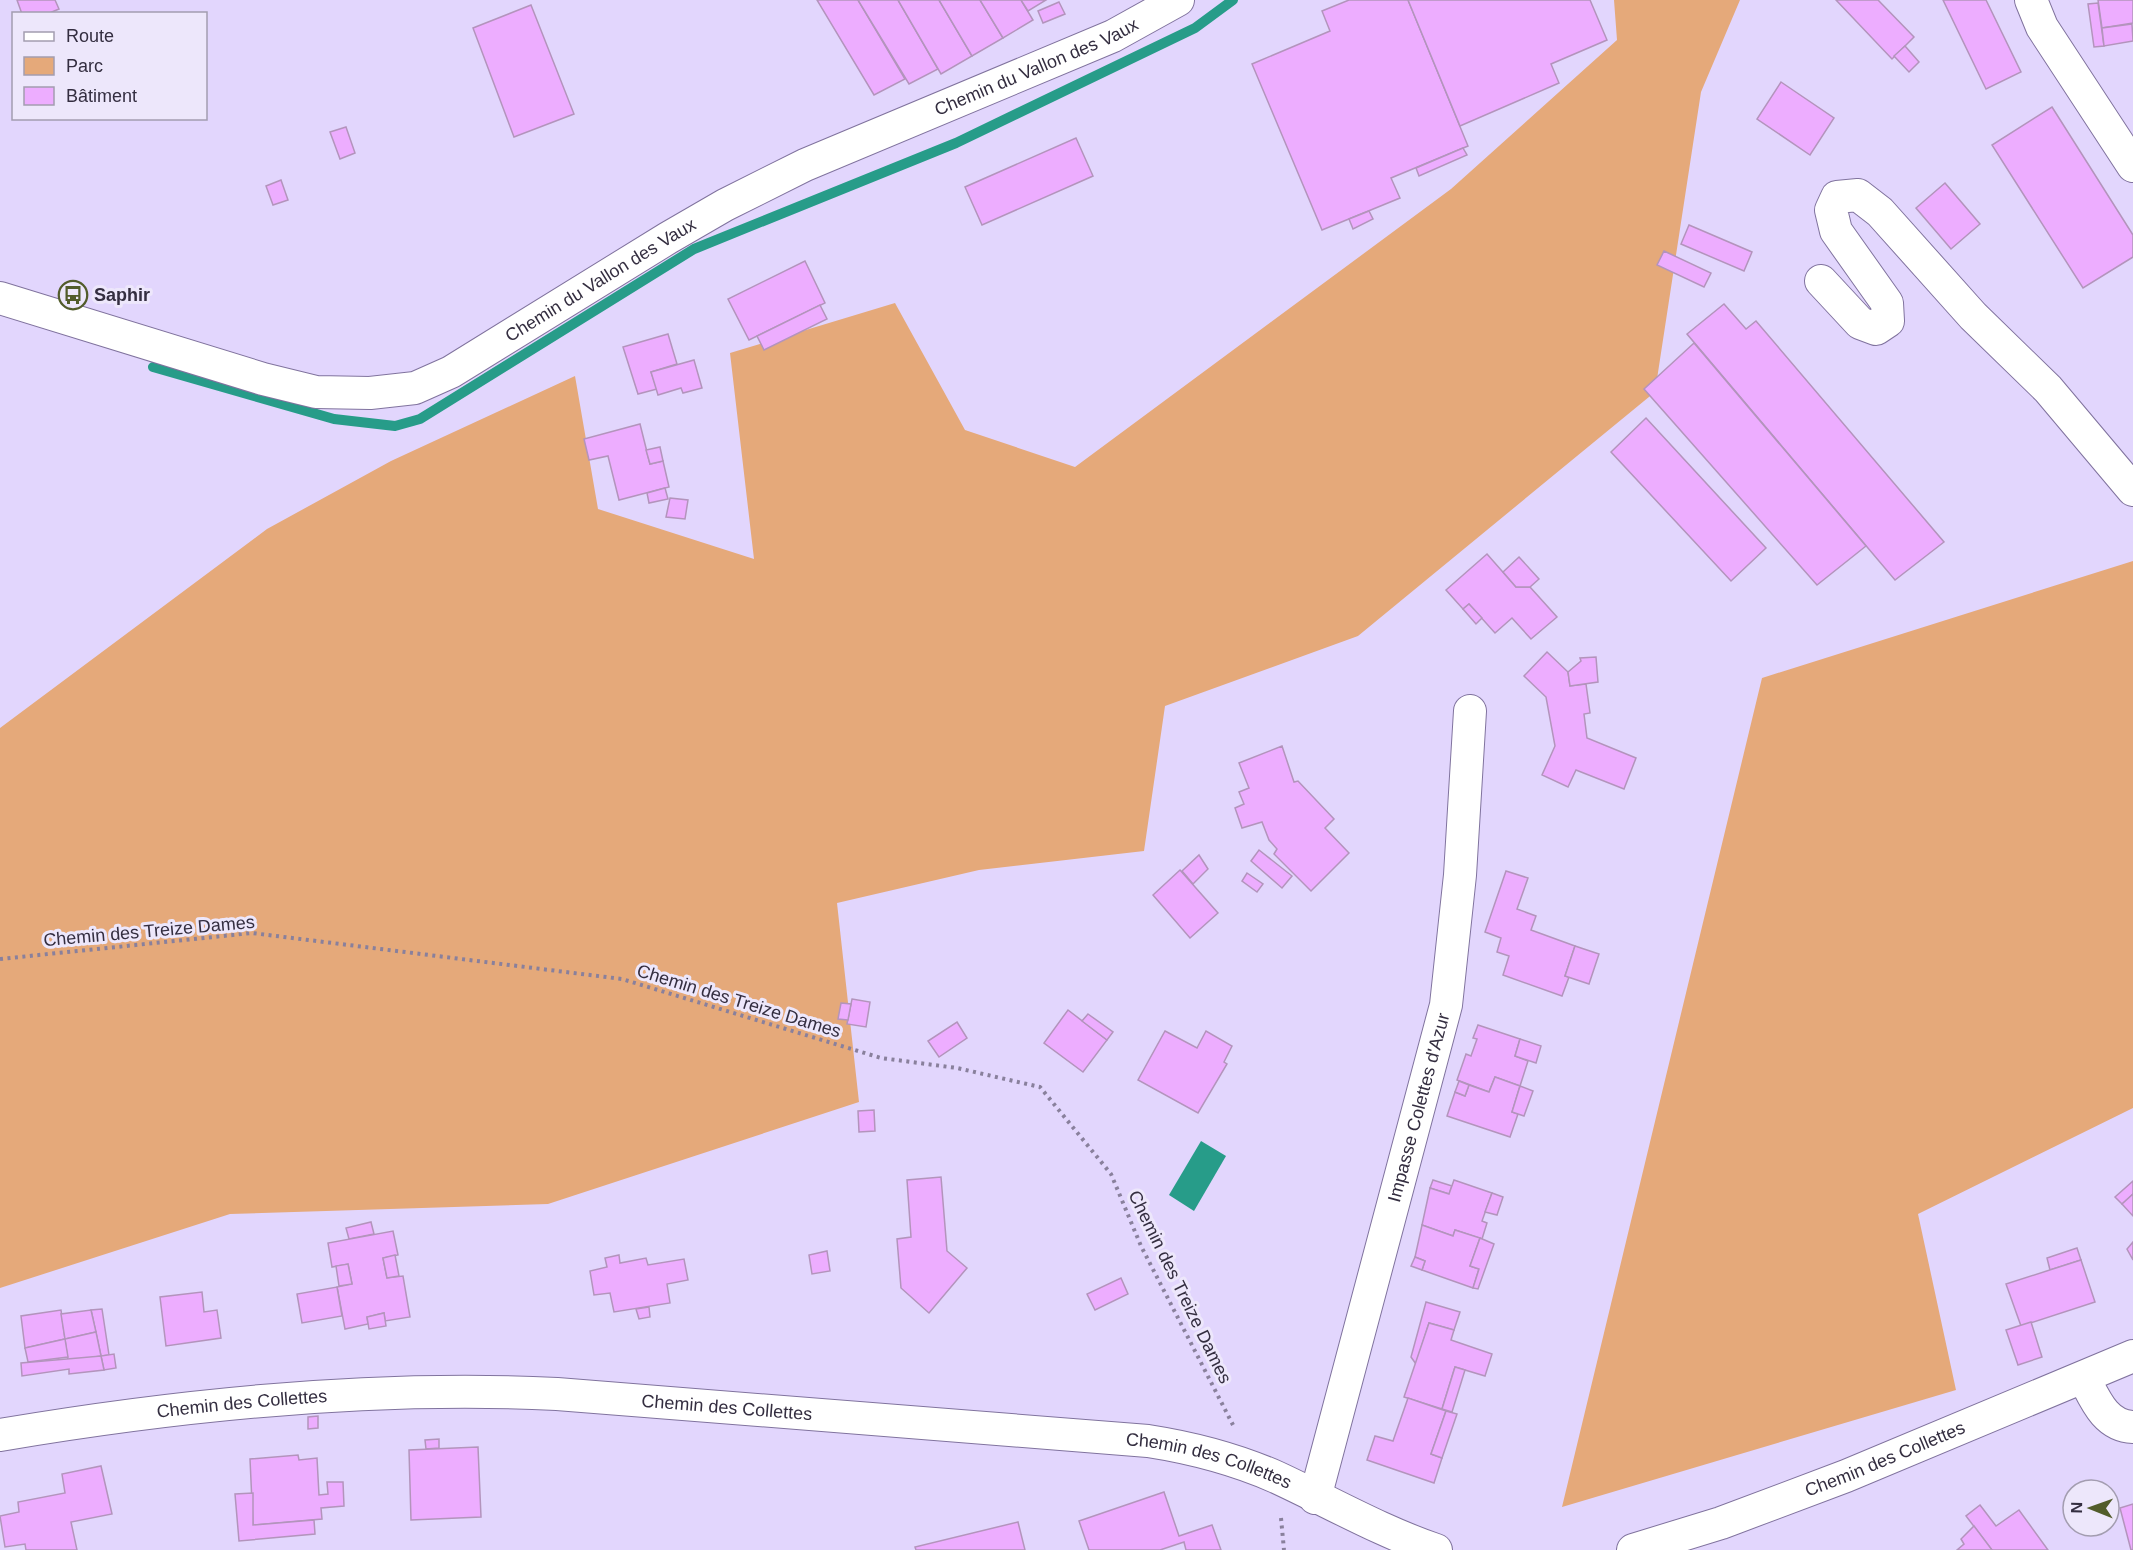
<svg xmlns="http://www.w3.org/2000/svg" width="2133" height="1550" font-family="Helvetica,sans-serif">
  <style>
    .green { fill: #e5a97a }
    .water { fill: #279c89 }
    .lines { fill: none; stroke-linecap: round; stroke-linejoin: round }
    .stream { stroke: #279c89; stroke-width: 10 }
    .building { fill: #edadff; stroke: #b394bc; stroke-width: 1.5 }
    .street-casing { stroke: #80739e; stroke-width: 34 }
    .path { stroke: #89809c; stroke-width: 4; stroke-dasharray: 3 4.5; stroke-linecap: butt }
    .street { stroke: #fff; stroke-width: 32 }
    .labels { text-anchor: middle; stroke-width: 6; stroke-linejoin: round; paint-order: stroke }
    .street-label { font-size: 18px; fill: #342e40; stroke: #ede7fb }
    .poi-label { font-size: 18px; font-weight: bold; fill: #342e40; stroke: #ede7fb; text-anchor: start }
  </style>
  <rect width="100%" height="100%" fill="#e2d6fd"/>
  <g class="green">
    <path d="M1614,0H1740L1701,92L1655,392L1358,636L1165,706L1144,851L979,870L837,903L859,1102L548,1204L230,1214L0,1288V728L267,529L391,461L575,376L598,509L754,559L730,353L895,303L965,430L1075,467L1451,189L1617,40Z"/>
    <path d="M2133,561V1108L1918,1214L1956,1390L1562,1507L1762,678Z"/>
  </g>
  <path class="water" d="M1201,1141L1226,1156L1194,1211L1169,1195Z"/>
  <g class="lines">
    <path class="stream" d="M153,367L334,419L395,426L420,419L694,249L956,143L1195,28L1233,0"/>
  </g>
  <g class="building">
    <path d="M17,0H55L59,9L47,14H22Z"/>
    <path d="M817,0H858L905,79L874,95Z"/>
    <path d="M858,0H898L938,69L909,84Z"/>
    <path d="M898,0H939L972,56L941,74Z"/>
    <path d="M939,0H980L1003,38L972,56Z"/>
    <path d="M980,0H1021L1033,20L1003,38Z"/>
    <path d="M1021,0H1046L1028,11Z"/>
    <path d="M1349,0H1408L1468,146L1391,178L1400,198L1322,230L1252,64L1330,31L1322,11Z"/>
    <path d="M1408,0H1590L1607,40L1551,64L1559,83L1460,126Z"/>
    <path d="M1836,0H1878L1914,37L1892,59Z"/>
    <path d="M1943,0H1986L2021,72L1986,89Z"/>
    <path d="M2098,0H2133V23L2102,28Z"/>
    <path d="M1059,2L1065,14L1043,23L1038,11Z"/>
    <path d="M2098,3L2104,46L2094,47L2088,4Z"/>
    <path d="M531,5L574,114L514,137L473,28Z"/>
    <path d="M2132,24L2133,41L2104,46L2102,28Z"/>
    <path d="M1905,46L1919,62L1909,72L1894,56Z"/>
    <path d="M1781,82L1834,118L1810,155L1757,119Z"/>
    <path d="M2052,107L2133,235V257L2083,288L1992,145Z"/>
    <path d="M346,127L355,153L340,159L330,132Z"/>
    <path d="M1076,138L1093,176L982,225L965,187Z"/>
    <path d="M1463,148L1467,155L1419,176L1416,168Z"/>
    <path d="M281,180L288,200L273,205L266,186Z"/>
    <path d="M1945,183L1980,224L1951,249L1916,208Z"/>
    <path d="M1369,211L1373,219L1353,229L1349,219Z"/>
    <path d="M1689,225L1752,252L1744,271L1681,244Z"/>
    <path d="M1664,251L1711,273L1704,287L1657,265Z"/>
    <path d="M805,261L825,303L749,340L728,299Z"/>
    <path d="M1724,304L1746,329L1756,321L1944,542L1895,580L1687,334Z"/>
    <path d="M820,305L827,319L764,350L757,336Z"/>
    <path d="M668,334L677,364L651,372L657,389L638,394L623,347Z"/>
    <path d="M1694,343L1866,546L1817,585L1644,389Z"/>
    <path d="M694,360L702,388L683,393L681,388L658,395L651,372Z"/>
    <path d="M1646,418L1766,548L1731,581L1611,452Z"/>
    <path d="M640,424L650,464L663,461L669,487L619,500L608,456L589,460L584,439Z"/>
    <path d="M660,447L663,461L650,464L646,450Z"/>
    <path d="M665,488L668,499L649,503L647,493Z"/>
    <path d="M670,498L688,500L685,519L666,517Z"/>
    <path d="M1487,554L1516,587H1530L1557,617L1531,639L1512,618L1495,633L1469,604L1463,609L1446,590Z"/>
    <path d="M1519,557L1539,579L1530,587H1516L1503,572Z"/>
    <path d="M1469,604L1482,618L1476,624L1463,609Z"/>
    <path d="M1547,652L1568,672L1570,686L1586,684L1590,713L1584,714L1587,738L1636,758L1624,789L1576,770L1568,787L1542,775L1555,746L1546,697L1524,676Z"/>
    <path d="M1596,657L1598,682L1570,686L1568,672L1581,661L1580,658Z"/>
    <path d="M1282,746L1294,782L1298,781L1334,819L1325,828L1349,853L1311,891L1274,854L1277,849L1269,840L1262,822L1242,828L1235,808L1244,804L1239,792L1249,788L1239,763Z"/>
    <path d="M1259,850L1292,876L1282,888L1251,861Z"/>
    <path d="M1199,855L1208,869L1193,884L1182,871Z"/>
    <path d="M1180,870L1218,913L1190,938L1153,895Z"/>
    <path d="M1506,871L1528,878L1517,909L1536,916L1531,930L1575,946L1565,976L1569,977L1562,996L1503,975L1509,956L1497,952L1501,938L1485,932Z"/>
    <path d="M1247,873L1263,884L1257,892L1242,881Z"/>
    <path d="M1575,946L1599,954L1589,984L1565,976Z"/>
    <path d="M852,999L870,1002L866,1027L847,1024Z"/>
    <path d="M841,1003L851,1004L848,1020L838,1019Z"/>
    <path d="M1068,1010L1107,1040L1083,1072L1044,1043Z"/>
    <path d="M1088,1014L1113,1032L1107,1040L1082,1021Z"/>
    <path d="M957,1022L967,1038L939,1057L928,1041Z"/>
    <path d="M1478,1025L1520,1039L1515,1056L1528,1061L1520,1086L1495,1077L1489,1092L1457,1080L1466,1054L1471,1056L1477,1039L1473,1038Z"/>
    <path d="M1165,1031L1197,1048L1206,1031L1232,1046L1224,1062L1227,1064L1198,1113L1138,1080Z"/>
    <path d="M1520,1039L1541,1046L1536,1063L1515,1056Z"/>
    <path d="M1495,1077L1520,1086L1512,1112L1518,1114L1510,1137L1447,1116L1455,1092L1465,1096L1469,1085L1489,1092Z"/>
    <path d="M1459,1081L1469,1085L1465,1096L1455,1092Z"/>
    <path d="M1520,1086L1533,1091L1524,1116L1512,1112Z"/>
    <path d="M874,1110L875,1131L859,1132L858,1111Z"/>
    <path d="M941,1177L947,1251L967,1268L929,1313L901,1288L897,1239L911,1237L907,1180Z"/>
    <path d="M1433,1180L1452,1186L1449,1194L1430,1188Z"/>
    <path d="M1454,1180L1492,1193L1482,1221L1487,1223L1482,1239L1455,1230L1453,1236L1422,1225L1430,1188L1449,1194Z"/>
    <path d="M2133,1181V1194L2122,1204L2115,1197Z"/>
    <path d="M1492,1193L1503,1197L1497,1215L1485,1212Z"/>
    <path d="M2133,1194V1216L2122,1204Z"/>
    <path d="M371,1222L374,1234L349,1239L346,1228Z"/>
    <path d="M1422,1225L1453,1236L1455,1230L1480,1238L1470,1266L1479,1269L1473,1288L1422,1270L1425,1261L1415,1257Z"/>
    <path d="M393,1231L398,1255L383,1258L387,1278L403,1276L410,1317L385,1321L384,1313L367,1317L368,1324L345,1329L337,1287L352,1284L348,1264L332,1267L328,1243Z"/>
    <path d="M1480,1238L1494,1244L1478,1289L1473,1288L1479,1269L1470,1266Z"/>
    <path d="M2133,1242V1260L2127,1249Z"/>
    <path d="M2077,1248L2081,1260L2050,1270L2047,1258Z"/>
    <path d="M827,1251L830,1271L812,1274L809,1255Z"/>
    <path d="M395,1255L399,1276L387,1278L383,1258Z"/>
    <path d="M619,1255L620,1263L646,1258L648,1265L684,1259L688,1280L667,1284L670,1303L614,1312L610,1293L594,1295L590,1271L607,1267L605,1258Z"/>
    <path d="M1415,1257L1425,1261L1422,1270L1411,1266Z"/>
    <path d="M2081,1260L2095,1302L2021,1326L2006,1284Z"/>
    <path d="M348,1264L352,1284L339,1286L336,1266Z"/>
    <path d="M1121,1278L1128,1294L1095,1310L1087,1294Z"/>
    <path d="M337,1287L342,1316L302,1323L297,1294Z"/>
    <path d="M202,1292L204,1312L217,1310L221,1338L166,1346L160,1297Z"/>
    <path d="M1426,1302L1460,1312L1454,1330L1429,1323L1416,1364L1411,1357Z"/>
    <path d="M649,1307L650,1317L639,1319L636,1309Z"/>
    <path d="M102,1309L109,1355L101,1356L91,1310Z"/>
    <path d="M61,1310L65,1339L25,1348L21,1316Z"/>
    <path d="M91,1310L96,1332L65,1339L61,1314Z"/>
    <path d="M384,1313L386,1326L369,1329L367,1317Z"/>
    <path d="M2031,1322L2042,1357L2018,1365L2006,1330Z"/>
    <path d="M1429,1323L1454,1330L1451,1340L1492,1354L1485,1376L1455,1367L1442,1409L1404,1397Z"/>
    <path d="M96,1332L101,1356L68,1361L65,1339Z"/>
    <path d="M65,1339L68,1357L28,1362L25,1348Z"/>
    <path d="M114,1354L116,1368L104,1370L101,1356Z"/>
    <path d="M101,1356L104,1370L69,1374V1369L22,1376L21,1363Z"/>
    <path d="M1455,1367L1465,1370L1452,1412L1442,1409Z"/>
    <path d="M1408,1398L1446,1411L1431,1454L1442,1458L1434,1483L1367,1460L1375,1436L1393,1441Z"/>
    <path d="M1446,1411L1457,1414L1442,1458L1431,1454Z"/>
    <path d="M318,1416V1428L308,1429V1417Z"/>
    <path d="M439,1439V1448L426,1449L425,1440Z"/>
    <path d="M478,1447L481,1517L411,1520L409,1450Z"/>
    <path d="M298,1455L299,1460L317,1458L319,1495L328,1494L327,1482H343L344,1506L321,1508L322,1519L253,1525L250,1459Z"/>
    <path d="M101,1466L112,1514L71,1522L77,1550H26L25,1544L5,1547L0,1516L19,1512L18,1502L65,1493L62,1474Z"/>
    <path d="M1164,1492L1179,1536L1212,1525L1221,1550H1186L1184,1542L1160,1550H1089L1079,1521Z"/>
    <path d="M253,1493V1525L314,1520L315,1534L239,1541L235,1494Z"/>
    <path d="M2133,1504V1550H2131L2120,1508Z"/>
    <path d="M1980,1505L1996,1526L2019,1510L2048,1550H1992L1966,1516Z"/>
    <path d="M1018,1522L1025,1550H916L915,1547Z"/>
    <path d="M1974,1526L1992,1550H1957L1964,1544L1961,1539Z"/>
  </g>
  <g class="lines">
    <g class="street-casing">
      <g id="street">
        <path d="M2031,0L2042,27L2133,166"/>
        <path d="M1821,281L1860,323L1876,329L1888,321L1887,303L1836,231L1831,210L1837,197L1858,195L1880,212L1973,316L2048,389L2133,490"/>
        <path id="s1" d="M0,298L263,379L316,392L370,393L415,388L451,372L668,238L725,205L805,165L1113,36L1178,0"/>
        <path d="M2084,1378C2095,1399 2105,1426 2133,1427"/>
        <path id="s2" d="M0,1435C183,1404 371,1385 557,1394L1148,1441C1193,1448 1235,1459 1276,1477C1330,1502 1380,1531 1436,1550"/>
        <path id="s3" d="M1315,1498L1446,1005L1460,875L1470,711"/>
        <path id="s4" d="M1633,1550L1721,1523L1846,1476L2133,1356"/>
      </g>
    </g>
    <g class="path">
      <path d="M0,959L252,933L622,979L881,1058L957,1068L1040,1087L1111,1174L1141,1246L1233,1425"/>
      <path d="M1281,1518L1284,1550"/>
    </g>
    <use href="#street" class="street"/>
  </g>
  <defs>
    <g id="bus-ring" transform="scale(1.5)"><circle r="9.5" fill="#ede7fb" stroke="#525c2b" stroke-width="1.5"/><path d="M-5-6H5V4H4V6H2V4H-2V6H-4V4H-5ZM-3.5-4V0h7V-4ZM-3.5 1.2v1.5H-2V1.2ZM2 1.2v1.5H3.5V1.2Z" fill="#525c2b"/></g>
  </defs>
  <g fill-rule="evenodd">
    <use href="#bus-ring" x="73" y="295"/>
  </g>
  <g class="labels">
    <g class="street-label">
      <text dy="6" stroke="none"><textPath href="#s1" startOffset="1130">Chemin du Vallon des Vaux</textPath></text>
      <text dy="6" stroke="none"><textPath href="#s1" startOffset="644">Chemin du Vallon des Vaux</textPath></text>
      <text transform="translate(149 931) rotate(-5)" y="6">Chemin des Treize Dames</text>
      <text transform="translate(739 1001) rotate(17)" y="6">Chemin des Treize Dames</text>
      <text dy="6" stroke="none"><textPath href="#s3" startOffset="404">Impasse Colettes d'Azur</textPath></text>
      <text transform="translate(1180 1287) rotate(64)" y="6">Chemin des Treize Dames</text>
      <text dy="6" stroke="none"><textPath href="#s2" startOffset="244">Chemin des Collettes</textPath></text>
      <text dy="6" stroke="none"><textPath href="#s2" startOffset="730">Chemin des Collettes</textPath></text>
      <text dy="6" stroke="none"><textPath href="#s4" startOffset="268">Chemin des Collettes</textPath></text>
      <text dy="6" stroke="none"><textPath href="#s2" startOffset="1216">Chemin des Collettes</textPath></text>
    </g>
    <g class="poi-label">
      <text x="94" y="301">Saphir</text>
    </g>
  </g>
  <rect x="12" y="12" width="195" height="108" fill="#ede7fb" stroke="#a39db0" stroke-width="1.5"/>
  <rect x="24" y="32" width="30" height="9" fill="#ffffff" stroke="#a39db0" stroke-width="1.5"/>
  <text x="66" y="42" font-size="18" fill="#342e40">Route</text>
  <rect x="24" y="57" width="30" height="18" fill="#e5a97a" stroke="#a39db0" stroke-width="1.5"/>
  <text x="66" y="72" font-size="18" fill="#342e40">Parc</text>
  <rect x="24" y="87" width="30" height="18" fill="#edadff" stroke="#a39db0" stroke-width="1.5"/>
  <text x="66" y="102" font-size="18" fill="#342e40">Bâtiment</text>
  <g transform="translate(2091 1508) rotate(271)"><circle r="28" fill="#ede7fb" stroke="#a39db0" stroke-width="1.5"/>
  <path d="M0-4.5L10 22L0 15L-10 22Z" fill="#525c2b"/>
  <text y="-9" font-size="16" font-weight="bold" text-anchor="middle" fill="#342e40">N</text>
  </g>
</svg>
